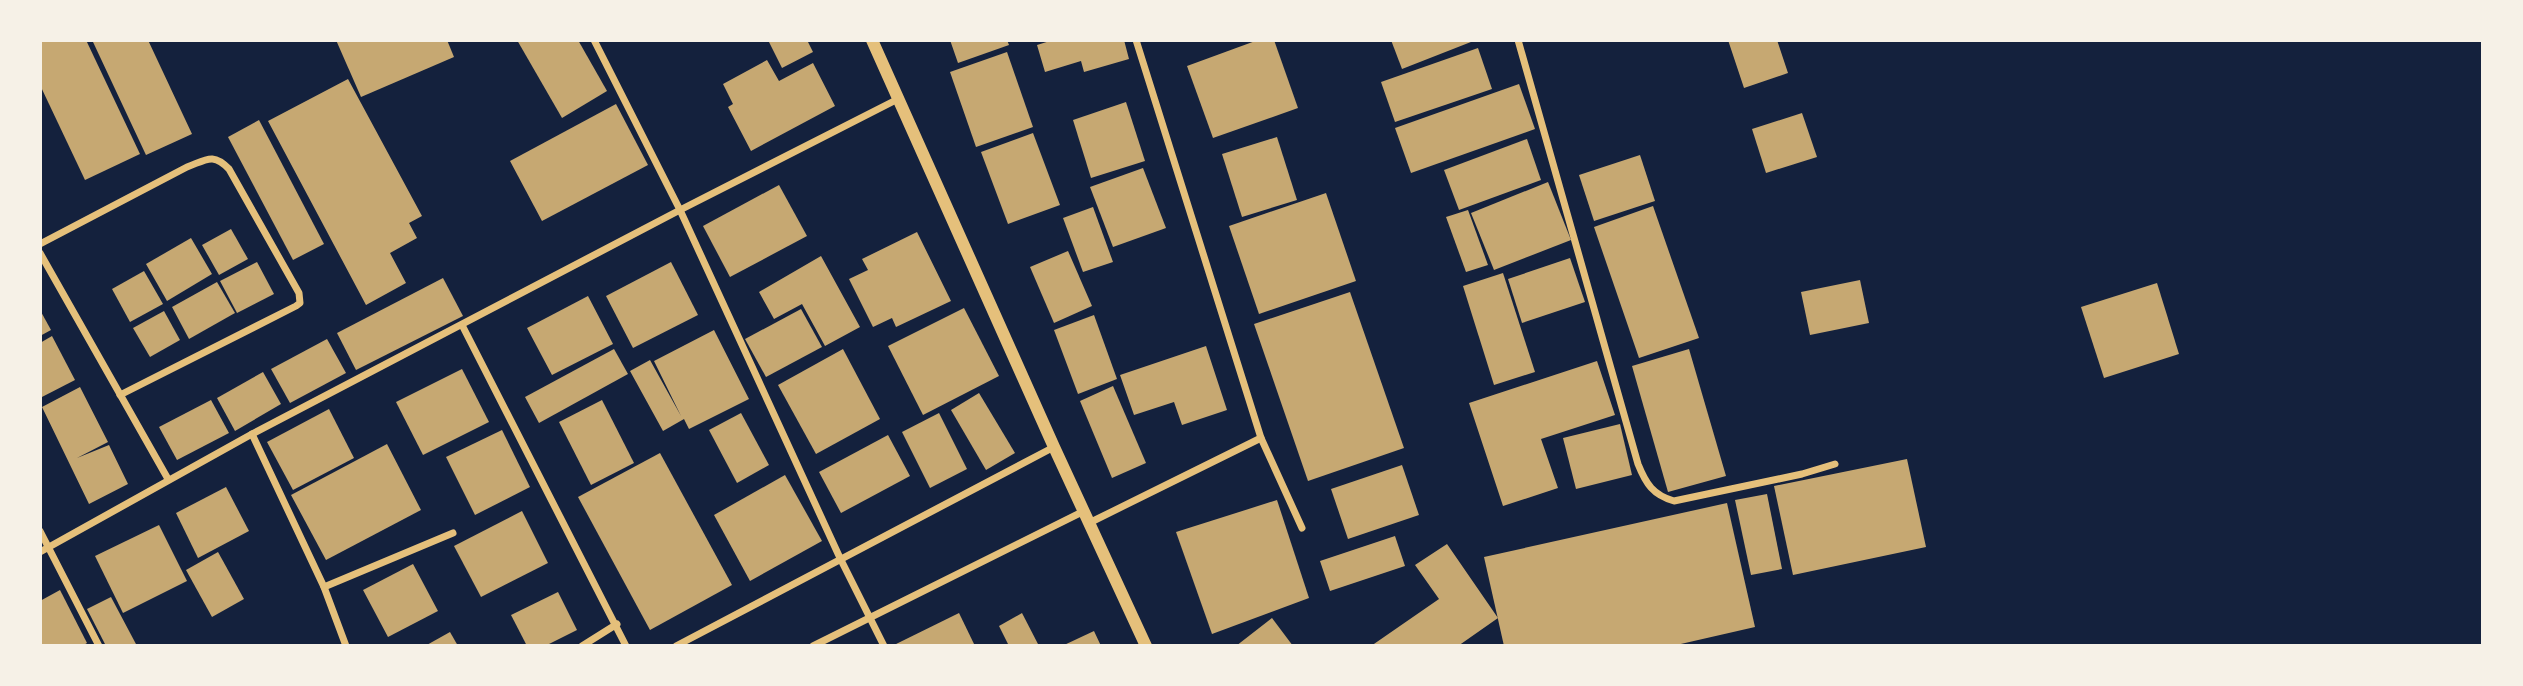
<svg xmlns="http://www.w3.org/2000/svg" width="2523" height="686" font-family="'Public Sans',sans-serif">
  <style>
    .building { fill: #c6a872 }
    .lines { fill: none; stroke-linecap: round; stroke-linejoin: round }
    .minor { stroke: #e5c07b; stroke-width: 7 }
    .tertiary { stroke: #e5c07b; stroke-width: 12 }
  </style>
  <rect width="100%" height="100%" fill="#14213d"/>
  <g class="building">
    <path d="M86,40L140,154L85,180L40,85V41Z"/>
    <path d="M96,40H148L192,134L146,155L93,42Z"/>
    <path d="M336,40H447L454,57L361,97Z"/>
    <path d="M517,40H578L607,91L562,118Z"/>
    <path d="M768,40H807L813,52L782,68Z"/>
    <path d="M950,40H1007L1009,45L958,63Z"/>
    <path d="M1053,40H1124L1129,59L1084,72L1081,61L1045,72L1037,45Z"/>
    <path d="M1258,40H1274L1298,108L1213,138L1187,66Z"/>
    <path d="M1391,40H1476L1402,69Z"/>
    <path d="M1728,40H1777L1788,73L1744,88Z"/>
    <path d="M1478,48L1492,89L1395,122L1381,82Z"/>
    <path d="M1007,52L1033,127L976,147L950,72Z"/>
    <path d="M767,60L779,81L813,63L835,106L751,151L728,107L733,104L723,84Z"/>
    <path d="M348,79L422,216L409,223L417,238L390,253L406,283L366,305L268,121Z"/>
    <path d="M1519,84L1535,129L1411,173L1395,128Z"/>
    <path d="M1126,102L1145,161L1091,178L1073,120Z"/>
    <path d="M616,104L648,165L542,221L510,161Z"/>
    <path d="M1802,113L1817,157L1766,173L1752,129Z"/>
    <path d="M259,120L324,244L293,260L228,137Z"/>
    <path d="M1033,133L1060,205L1008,224L981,152Z"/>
    <path d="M1277,137L1297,200L1242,217L1222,154Z"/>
    <path d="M1527,139L1541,180L1459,210L1444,170Z"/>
    <path d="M1640,155L1655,201L1594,221L1579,175Z"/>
    <path d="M1143,168L1166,228L1113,247L1090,187Z"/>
    <path d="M1548,182L1571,240L1494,270L1471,213Z"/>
    <path d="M779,185L807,236L730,277L703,226Z"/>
    <path d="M1326,193L1356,281L1259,314L1229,226Z"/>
    <path d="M1653,206L1699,338L1639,358L1594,227Z"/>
    <path d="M1093,207L1113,262L1083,272L1063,218Z"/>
    <path d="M1468,210L1488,265L1466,272L1446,217Z"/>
    <path d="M231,229L248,259L219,275L202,245Z"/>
    <path d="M917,232L951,301L896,327L892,318L873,327L849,279L868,270L862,259Z"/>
    <path d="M191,238L212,274L167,301L146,264Z"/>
    <path d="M1068,251L1092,306L1054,323L1030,267Z"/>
    <path d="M821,256L860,327L825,346L802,304L774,319L759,292Z"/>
    <path d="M1570,258L1585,302L1522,323L1508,279Z"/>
    <path d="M257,262L274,294L237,313L220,281Z"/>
    <path d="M671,262L698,315L633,348L606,296Z"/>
    <path d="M144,271L163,304L130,322L112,289Z"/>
    <path d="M1503,273L1535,372L1494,385L1463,286Z"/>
    <path d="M443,278L463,316L356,370L337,333Z"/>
    <path d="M1860,280L1869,323L1810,335L1801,292Z"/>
    <path d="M217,282L235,313L189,339L172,307Z"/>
    <path d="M2157,283L2179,354L2104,378L2081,307Z"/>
    <path d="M1350,292L1404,448L1308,481L1254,324Z"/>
    <path d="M588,296L613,344L552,375L527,328Z"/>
    <path d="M964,308L999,376L923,415L888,346Z"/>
    <path d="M801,309L822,347L766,377L745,339Z"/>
    <path d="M40,310L51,330L40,336Z"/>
    <path d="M164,311L180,340L150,357L133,328Z"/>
    <path d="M1094,315L1117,379L1078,394L1054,330Z"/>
    <path d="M714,330L749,399L689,429L684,419L663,431L630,371L650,360L681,416L654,361Z"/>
    <path d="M52,336L75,380L40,398V343Z"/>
    <path d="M327,339L346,373L290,403L271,369Z"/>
    <path d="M1206,346L1227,410L1182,425L1174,402L1134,415L1120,375Z"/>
    <path d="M614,349L628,374L539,423L525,397Z"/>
    <path d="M843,349L880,419L816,454L778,385Z"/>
    <path d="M1689,349L1726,476L1668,492L1632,366Z"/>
    <path d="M1597,361L1615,415L1541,439L1558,488L1503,506L1469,403Z"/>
    <path d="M462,369L489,422L423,455L396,402Z"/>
    <path d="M263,372L281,404L235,431L217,398Z"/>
    <path d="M1113,386L1146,463L1112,478L1080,401Z"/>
    <path d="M80,387L108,442L77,458L109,445L128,484L89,504L42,407Z"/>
    <path d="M979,393L1015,453L986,470L951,410Z"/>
    <path d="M211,400L229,433L177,460L159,427Z"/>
    <path d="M602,400L634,463L591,485L559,422Z"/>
    <path d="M329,409L354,458L293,490L267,442Z"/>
    <path d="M741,413L769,465L737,483L709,430Z"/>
    <path d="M939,413L967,469L930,488L902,432Z"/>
    <path d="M1620,424L1632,475L1576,489L1563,438Z"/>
    <path d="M502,430L530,487L475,515L446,457Z"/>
    <path d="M888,435L910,476L841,513L819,472Z"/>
    <path d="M387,444L421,510L326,560L291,495Z"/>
    <path d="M660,453L732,585L650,630L578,497Z"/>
    <path d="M1907,459L1926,547L1793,575L1774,486Z"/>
    <path d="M1402,465L1419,515L1348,539L1331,489Z"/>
    <path d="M785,475L822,541L750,581L714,515Z"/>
    <path d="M226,487L249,531L198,558L176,513Z"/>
    <path d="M1767,494L1782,569L1751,575L1735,500Z"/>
    <path d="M1277,500L1309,598L1212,634L1176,532Z"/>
    <path d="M1727,503L1755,627L1672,646H1504L1484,557Z"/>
    <path d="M522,511L548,563L481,597L454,546Z"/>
    <path d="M159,525L187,581L123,613L95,556Z"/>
    <path d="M1395,536L1405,566L1330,591L1320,561Z"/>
    <path d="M1447,544L1498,618L1458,646H1371L1439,599L1415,565Z"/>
    <path d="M218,552L244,599L212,617L186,570Z"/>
    <path d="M413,564L438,611L388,637L363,590Z"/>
    <path d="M60,590L87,643L82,646H40V601Z"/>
    <path d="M558,592L577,630L545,646H527L511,615Z"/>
    <path d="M111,597L137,646H106L87,609Z"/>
    <path d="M959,613L975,646H892Z"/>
    <path d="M1022,613L1039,646H1009L999,626Z"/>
    <path d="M1272,618L1293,646H1236Z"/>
    <path d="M1094,631L1101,646H1062Z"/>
    <path d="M450,632L458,646H425Z"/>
  </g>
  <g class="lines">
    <g class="minor">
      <path d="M594,40L680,210L840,558L884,646"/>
      <path d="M1136,40L1261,438L1302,528"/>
      <path d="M1518,40L1638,464C1646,484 1653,495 1674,501L1802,474L1835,464"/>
      <path d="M40,244L187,167C206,160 213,152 229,169L299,293L300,303L296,306L120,395"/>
      <path d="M40,253L168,479"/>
      <path d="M462,325L626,646"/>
      <path d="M252,434L324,587L346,646"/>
      <path d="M1089,523L1261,438"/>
      <path d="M40,531L99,646"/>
      <path d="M40,552L252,434L680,210L898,99"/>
      <path d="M324,587L453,533"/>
      <path d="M582,646L617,624"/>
      <path d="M676,646L1054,447"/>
      <path d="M813,646L1084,511"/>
    </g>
    <path class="tertiary" d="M872,40L1054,447L1146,646"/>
  </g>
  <rect width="2523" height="686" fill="none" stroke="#f6f1e7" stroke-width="84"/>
</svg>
